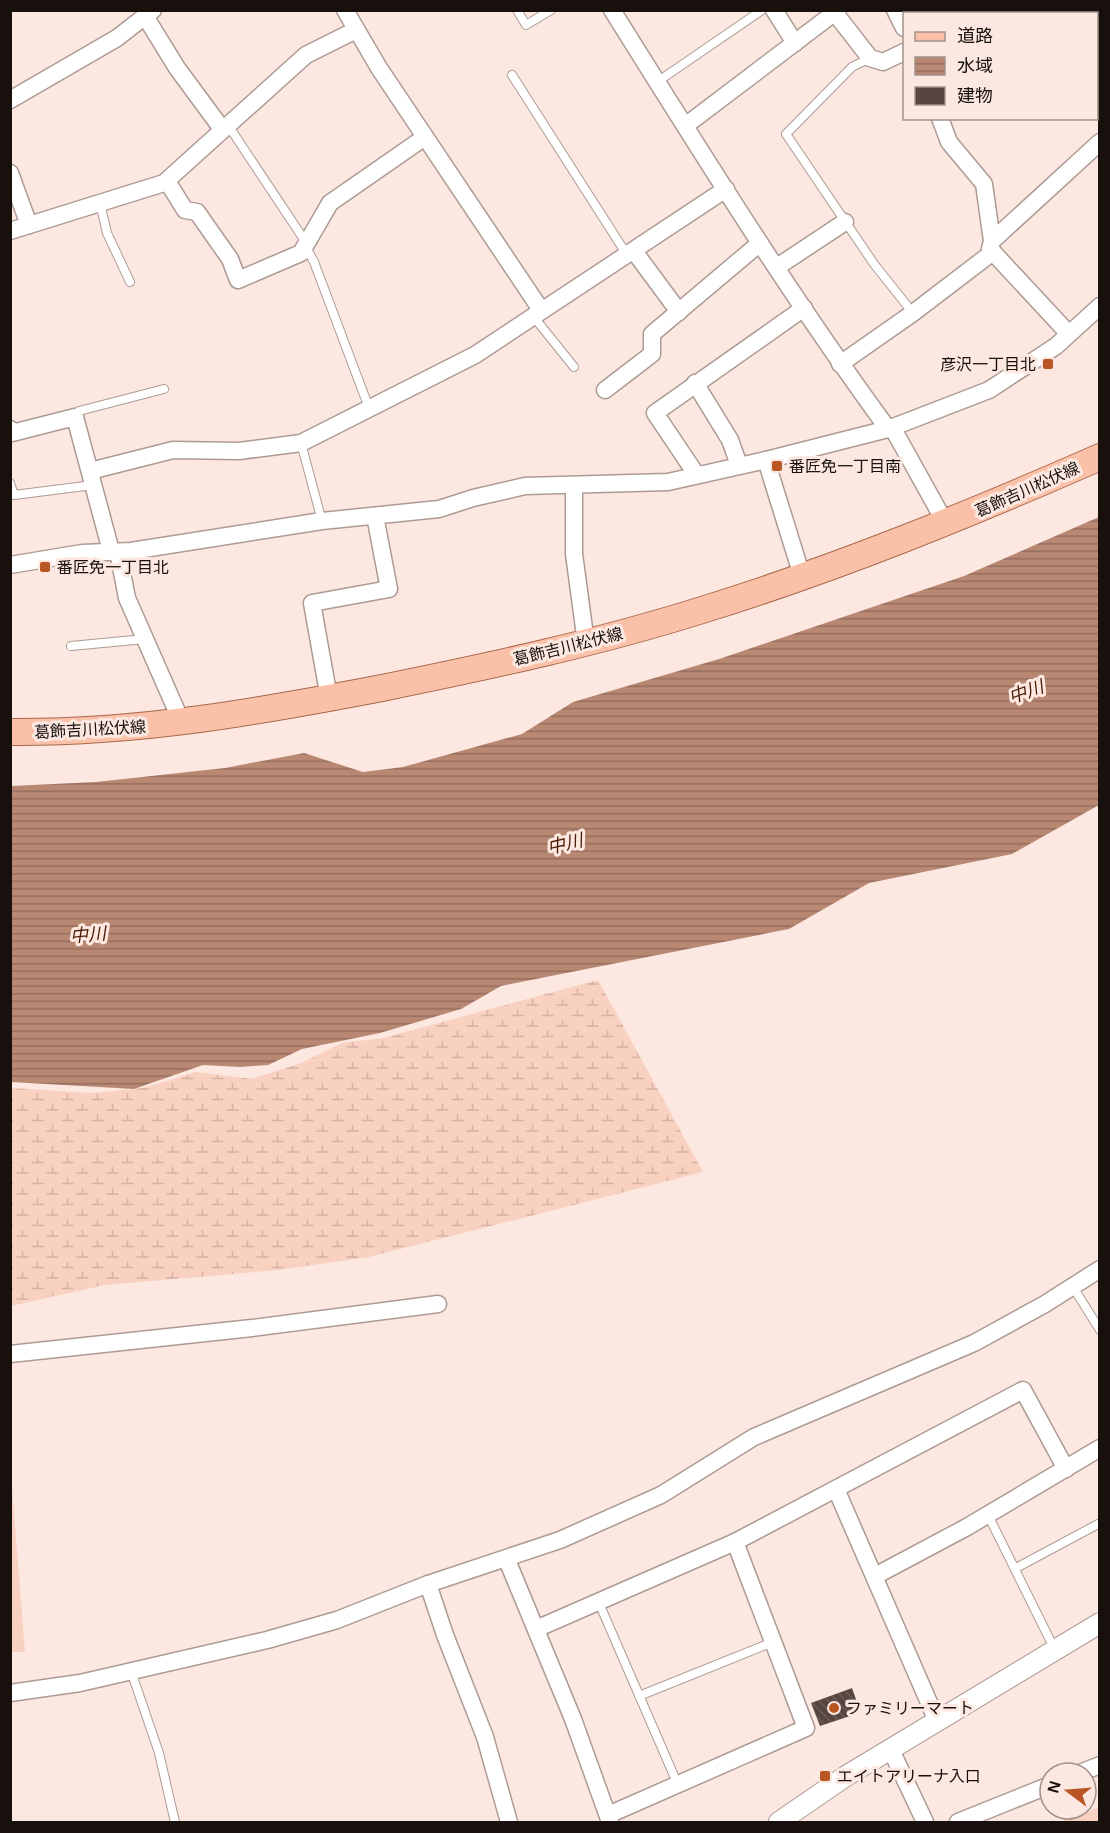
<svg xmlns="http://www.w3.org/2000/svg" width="1110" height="1833" font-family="Helvetica,'Noto Sans JP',sans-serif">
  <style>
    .wetland { fill: url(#wetland-marsh) }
    .pitch { fill: #f9d1c0 }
    .water { fill: url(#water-rules) }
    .building { fill: url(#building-back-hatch) }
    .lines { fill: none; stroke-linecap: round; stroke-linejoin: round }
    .service-casing { stroke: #ad9b93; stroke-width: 10 }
    .minor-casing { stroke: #ad9b93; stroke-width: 19 }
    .tertiary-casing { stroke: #ad9b93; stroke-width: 22 }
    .primary-casing { stroke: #a9684c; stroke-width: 28 }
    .service { stroke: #fff; stroke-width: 8 }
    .minor { stroke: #fff; stroke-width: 16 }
    .tertiary { stroke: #fff; stroke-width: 20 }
    .primary { stroke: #fac1a8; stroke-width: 26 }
    .poi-dot { fill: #ba5624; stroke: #fce8e0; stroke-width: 2 }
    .labels { text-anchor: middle; stroke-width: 6; stroke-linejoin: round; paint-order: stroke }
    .poi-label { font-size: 16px; fill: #17100d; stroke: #fce8e0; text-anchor: start }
    .street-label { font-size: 16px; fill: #17100d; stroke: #fce8e0 }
    .water-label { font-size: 18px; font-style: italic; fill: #4a1c05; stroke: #fce8e0 }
  </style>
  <defs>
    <pattern id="wetland-marsh" width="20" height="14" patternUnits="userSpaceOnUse" patternTransform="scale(1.5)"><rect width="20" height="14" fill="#f9d1c0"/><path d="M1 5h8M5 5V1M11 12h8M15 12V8" fill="none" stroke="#d5b2a4"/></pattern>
    <pattern id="water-rules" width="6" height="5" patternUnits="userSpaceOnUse" patternTransform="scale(1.5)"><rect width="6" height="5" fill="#b98873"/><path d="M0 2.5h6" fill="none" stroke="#956e5d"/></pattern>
    <pattern id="building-back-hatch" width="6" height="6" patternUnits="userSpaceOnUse" patternTransform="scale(1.5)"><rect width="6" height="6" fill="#56463f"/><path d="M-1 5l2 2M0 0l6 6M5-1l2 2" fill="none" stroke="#6a5d57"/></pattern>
  </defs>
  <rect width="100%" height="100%" fill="#fce8e0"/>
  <path class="wetland" d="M598,980L703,1172L369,1257L278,1270L105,1285L11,1306V1088L92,1093L143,1088L196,1072L252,1079L301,1063L342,1043L383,1038Z"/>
  <g class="pitch">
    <path d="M10,1475H11L25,1652H11Z"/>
    <path d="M1099,1807V1822H1061Z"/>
  </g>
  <path class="water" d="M1099,517V805L1012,854L869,883L789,929L501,986L461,1009L380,1033L302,1049L268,1065L240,1067L203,1065L134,1089L11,1082V786L96,782L225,768L304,753L363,772L403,767L522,734L573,702L719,659L964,576Z"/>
  <path class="building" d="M852,1688L859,1708L848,1712L850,1716L820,1726L811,1703Z"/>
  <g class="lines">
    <g class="service-casing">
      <g id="service">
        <path d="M517,10L526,25L551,10"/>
        <path d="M870,58L852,67L786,134L874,264L913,313"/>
        <path d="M512,75L627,255"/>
        <path d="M657,82L762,10"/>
        <path d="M228,125L307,244"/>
        <path d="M100,203L107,233L130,282"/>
        <path d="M306,247L314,262L369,408"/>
        <path d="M533,316L574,367"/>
        <path d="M75,417L79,411L164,389"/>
        <path d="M301,443L322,521"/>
        <path d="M10,483L14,495L93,485"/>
        <path d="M71,646L145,639"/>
        <path d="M1073,1287L1100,1330"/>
        <path d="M988,1515L1055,1650"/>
        <path d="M1016,1568L1100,1523"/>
        <path d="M599,1603L678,1785"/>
        <path d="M131,1671L159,1753L175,1822"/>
        <path d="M639,1696L773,1642"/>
      </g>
    </g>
    <g class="minor-casing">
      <g id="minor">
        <path d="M345,10L379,68L541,310"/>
        <path d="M612,10C701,152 789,294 888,429"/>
        <path d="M774,10L795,43"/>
        <path d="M895,10L904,28"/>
        <path d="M1027,10L1029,14"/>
        <path d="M835,13L870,58L883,62L904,52"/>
        <path d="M988,14L994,10"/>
        <path d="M145,16L177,68L222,129"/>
        <path d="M1096,94L1100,97"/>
        <path d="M10,100L117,38L153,10"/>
        <path d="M940,118L949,142L984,184L992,241L990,249L1069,334"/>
        <path d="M685,126L838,10"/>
        <path d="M10,173L29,225"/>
        <path d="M167,181L185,210L197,212L230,259L238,280L301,253L330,203L425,137"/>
        <path d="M10,231L164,183L306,55L356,30"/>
        <path d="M992,241L1100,142"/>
        <path d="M634,251L679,312"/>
        <path d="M777,267L845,222"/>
        <path d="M840,364L913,313L993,252"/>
        <path d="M695,383L730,440L739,465"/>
        <path d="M605,390L652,354V334L760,243"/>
        <path d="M892,427L946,524"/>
        <path d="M10,429L12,433L75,417L111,551"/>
        <path d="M766,460L802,576"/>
        <path d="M90,471L173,450L239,451L301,443L475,355L726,189"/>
        <path d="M696,474L655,413L804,308"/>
        <path d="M574,485V554L586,643"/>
        <path d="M118,552L127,598L182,723"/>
        <path d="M10,565L82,553L131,551L322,521L439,509L473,498L525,486L668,482L766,460L888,429L989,390L1056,346L1100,306"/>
        <path d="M329,698L312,603L389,589L375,516"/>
        <path d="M10,1354L252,1328L438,1304"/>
        <path d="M836,1489L937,1721"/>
        <path d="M507,1560L573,1719L610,1822"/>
        <path d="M875,1576L967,1527L1100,1448"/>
        <path d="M428,1584L445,1635L485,1737L509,1822"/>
        <path d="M536,1629L735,1542L1023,1390L1066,1469"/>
        <path d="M10,1693L80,1683L267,1640L337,1620L428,1584L560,1540L661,1495L754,1437L974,1343L1045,1304L1100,1269"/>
        <path d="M891,1750L925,1822"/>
        <path d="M1080,1773L1100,1765"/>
        <path d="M608,1815L806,1728L735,1542"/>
        <path d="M958,1822L1050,1785"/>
      </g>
    </g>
    <g class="tertiary-casing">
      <path id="tertiary" d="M779,1822L846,1776L1100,1623"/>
    </g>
    <g class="primary-casing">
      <path id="primary" d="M10,732C138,733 257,712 382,688C490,666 597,643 702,610C838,568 970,514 1100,457"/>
    </g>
    <use href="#service" class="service"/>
    <use href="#minor" class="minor"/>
    <use href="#tertiary" class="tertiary"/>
    <use href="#primary" class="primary"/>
  </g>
  <g class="poi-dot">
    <rect x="1042" y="358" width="12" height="12" rx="3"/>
    <rect x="771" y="460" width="12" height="12" rx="3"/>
    <rect x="39" y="561" width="12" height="12" rx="3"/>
    <circle cx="834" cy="1708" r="6"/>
    <rect x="819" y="1770" width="12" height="12" rx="3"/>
  </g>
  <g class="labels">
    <g class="poi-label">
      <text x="1036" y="370" text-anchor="end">彦沢一丁目北</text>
      <text x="789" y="472">番匠免一丁目南</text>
      <text x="57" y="573">番匠免一丁目北</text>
      <text x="846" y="1714">ファミリーマート</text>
      <text x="837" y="1782">エイトアリーナ入口</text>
    </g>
    <g class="street-label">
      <text transform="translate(1027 489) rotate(-24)" y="6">葛飾吉川松伏線</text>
      <text transform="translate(568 646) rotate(-14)" y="6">葛飾吉川松伏線</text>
      <text transform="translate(90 729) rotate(-3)" y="6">葛飾吉川松伏線</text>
    </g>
    <g class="water-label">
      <text transform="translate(1026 692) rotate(-20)" y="6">中川</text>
      <text transform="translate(565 844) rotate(-13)" y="6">中川</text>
      <text transform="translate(88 935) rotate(-5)" y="6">中川</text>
    </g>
  </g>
  <rect width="1110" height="1833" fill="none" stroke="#17100d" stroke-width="24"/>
  <rect x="903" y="12" width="195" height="108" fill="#fce8e0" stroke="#a0928c" stroke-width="1.5"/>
  <rect x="915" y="32" width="30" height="9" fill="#fac1a8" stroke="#a0928c" stroke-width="1.5"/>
  <text x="957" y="42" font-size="18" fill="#17100d">道路</text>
  <rect x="915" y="57" width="30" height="18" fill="url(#water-rules)" stroke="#a0928c" stroke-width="1.5"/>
  <text x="957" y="72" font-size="18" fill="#17100d">水域</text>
  <rect x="915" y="87" width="30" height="18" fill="#56463f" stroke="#a0928c" stroke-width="1.5"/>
  <text x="957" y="102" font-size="18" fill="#17100d">建物</text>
  <g transform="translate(1068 1791) rotate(286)"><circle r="28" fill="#fce8e0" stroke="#a0928c" stroke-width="1.5"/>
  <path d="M0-4.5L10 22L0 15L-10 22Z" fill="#ba5624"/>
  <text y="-9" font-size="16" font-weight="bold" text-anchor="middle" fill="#17100d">N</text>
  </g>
</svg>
